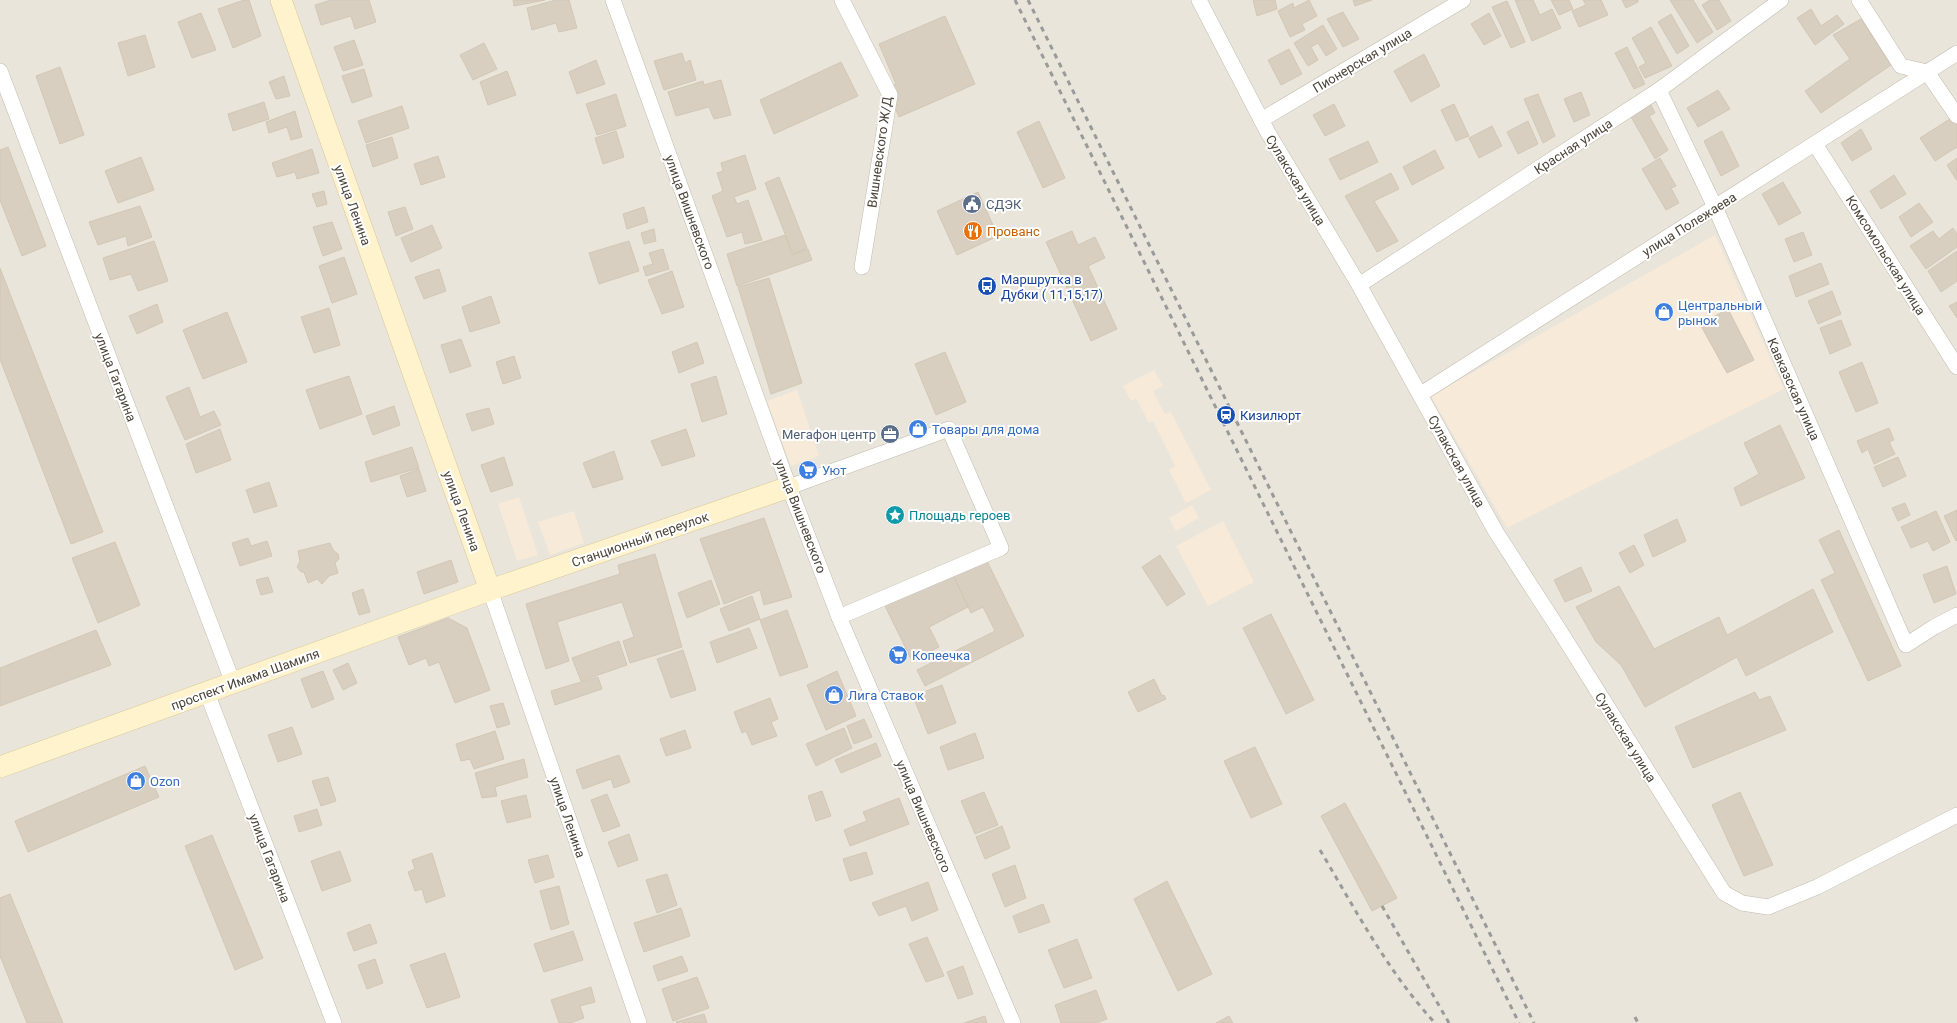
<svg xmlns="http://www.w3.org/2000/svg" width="1957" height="1023" font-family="Roboto,sans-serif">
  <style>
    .residential { fill: #eae5da }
    .commercial { fill: #f7ead8 }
    .building { fill: #d8cfc1; stroke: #d3c7b4 }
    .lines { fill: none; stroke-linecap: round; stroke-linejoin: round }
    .street-casing { stroke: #c2bbae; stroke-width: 16 }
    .secondary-casing { stroke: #d6c79b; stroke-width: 22 }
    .street { stroke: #fff; stroke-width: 15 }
    .secondary { stroke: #fff3cd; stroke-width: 21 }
    .rail { stroke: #9a9a9a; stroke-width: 3; stroke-dasharray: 5 5; stroke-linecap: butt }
    .labels { text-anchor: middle; stroke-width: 4; stroke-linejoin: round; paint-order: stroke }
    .street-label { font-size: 13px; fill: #4b4439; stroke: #fff }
    .service-label { font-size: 13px; fill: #4e5e75; stroke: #fff; text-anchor: start }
    .food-label { font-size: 13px; fill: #c56008; stroke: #fff; text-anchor: start }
    .transit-label { font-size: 13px; fill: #164399; stroke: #fff; text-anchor: start }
    .shop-label { font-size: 13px; fill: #366cbe; stroke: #fff; text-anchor: start }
    .culture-label { font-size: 13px; fill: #0d838f; stroke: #fff; text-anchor: start }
  </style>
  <rect width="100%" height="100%" fill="#f6f3ec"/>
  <rect class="residential" x="0" y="0" width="1957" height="1023"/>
  <g class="commercial">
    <path d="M1715,235L1784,389L1507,528L1431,396Z"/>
    <path d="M1154,370L1163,386L1153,391L1165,414L1171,412L1211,490L1186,503L1169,470L1175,466L1153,421L1149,423L1136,398L1131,401L1123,386Z"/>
    <path d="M797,390L819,456L791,466L767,401Z"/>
    <path d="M519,497L538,555L517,561L498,504Z"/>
    <path d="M1192,505L1199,518L1176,531L1169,518Z"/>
    <path d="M574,511L584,543L550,555L538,522Z"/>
    <path d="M1223,521L1254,582L1208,606L1176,546Z"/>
  </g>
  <g class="building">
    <path d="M244,0H249L261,36L233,48L218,9Z"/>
    <path d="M331,0H369L376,22L355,29L351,16L321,25L315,5Z"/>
    <path d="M513,0H545L514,6Z"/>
    <path d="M556,0H569L577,28L559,32L556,23L532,30L527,8Z"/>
    <path d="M1253,0H1275L1277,9L1257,16Z"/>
    <path d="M1309,0L1317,16L1302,24L1305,30L1290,37L1278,11L1293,3L1294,8Z"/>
    <path d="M1353,0H1372L1355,6Z"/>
    <path d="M1515,0H1533L1540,15L1552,9L1561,28L1532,41Z"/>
    <path d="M1551,0H1569L1573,9L1559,15Z"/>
    <path d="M1583,0H1601L1608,15L1579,27L1572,11L1586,5Z"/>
    <path d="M1622,0H1638V2L1626,8Z"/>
    <path d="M1670,0H1693L1713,32L1697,43Z"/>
    <path d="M1710,0H1719L1731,21L1717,30L1702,5Z"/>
    <path d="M1507,1L1525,42L1511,48L1492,7Z"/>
    <path d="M1811,9L1821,26L1837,15L1844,24L1815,45L1797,18Z"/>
    <path d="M1343,12L1359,39L1343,47L1327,19Z"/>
    <path d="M201,13L216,50L192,58L178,22Z"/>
    <path d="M1489,13L1501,36L1484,45L1471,24Z"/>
    <path d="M1671,14L1689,46L1677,54L1658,22Z"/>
    <path d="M945,16L975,84L899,117L887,88L896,84L879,44Z"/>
    <path d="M1861,19L1891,65L1821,113L1805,91L1850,59L1833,35Z"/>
    <path d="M1323,25L1337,49L1326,56L1318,43L1311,47L1318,60L1308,66L1294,43Z"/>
    <path d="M1651,27L1672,66L1645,78L1639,67L1646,63L1632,38Z"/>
    <path d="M145,35L155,67L128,76L118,43Z"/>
    <path d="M354,40L363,65L343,71L334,47Z"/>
    <path d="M484,43L497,69L473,80L460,55Z"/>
    <path d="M1627,47L1645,84L1634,89L1615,53Z"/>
    <path d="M1289,49L1302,74L1281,85L1268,60Z"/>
    <path d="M682,53L685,63L690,60L696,80L664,90L654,61Z"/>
    <path d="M1424,54L1440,86L1411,102L1394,71Z"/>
    <path d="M596,60L605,84L577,94L569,72Z"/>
    <path d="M841,62L858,96L774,134L760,100Z"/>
    <path d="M60,67L84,135L60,144L36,76Z"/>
    <path d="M364,69L372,96L352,103L342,76Z"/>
    <path d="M507,71L516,95L488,105L480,82Z"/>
    <path d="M284,76L290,96L276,99L269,82Z"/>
    <path d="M721,80L731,115L714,119L709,107L676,116L668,92L703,81L704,85Z"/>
    <path d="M1718,90L1730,109L1698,127L1687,108Z"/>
    <path d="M1581,92L1590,115L1574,122L1564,99Z"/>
    <path d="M616,94L626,126L597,135L586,104Z"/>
    <path d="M1538,94L1555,136L1543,143L1524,99Z"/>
    <path d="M264,102L269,119L233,131L228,114Z"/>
    <path d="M1650,103L1655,113L1649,116L1668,150L1655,159L1630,115Z"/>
    <path d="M1334,104L1345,126L1325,136L1313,115Z"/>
    <path d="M1454,104L1469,136L1456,141L1441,110Z"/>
    <path d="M402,106L409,128L366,143L358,121Z"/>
    <path d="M295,111L302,137L291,140L287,127L269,133L266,122Z"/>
    <path d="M1953,117L1957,123V147L1935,161L1920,138Z"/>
    <path d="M1039,121L1065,178L1043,188L1017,132Z"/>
    <path d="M1528,121L1538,144L1518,154L1507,132Z"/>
    <path d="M1492,126L1502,146L1479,158L1469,138Z"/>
    <path d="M1861,129L1872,149L1852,161L1841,143Z"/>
    <path d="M616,131L624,157L603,164L595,138Z"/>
    <path d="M1722,131L1739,166L1721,176L1704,141Z"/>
    <path d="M392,137L398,158L373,167L366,145Z"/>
    <path d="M1368,141L1378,162L1340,180L1329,159Z"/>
    <path d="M8,147L46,246L22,256L0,200V150Z"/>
    <path d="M312,149L319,173L297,179L295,172L277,177L272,163Z"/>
    <path d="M1435,150L1444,168L1412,185L1403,167Z"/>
    <path d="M745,155L756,189L734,197L737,204L748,200L762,240L745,244L742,232L727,237L712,196L723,191L717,173L723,171L721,163Z"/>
    <path d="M438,156L445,177L421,185L414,164Z"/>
    <path d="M141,157L154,190L118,203L105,171Z"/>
    <path d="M1660,158L1676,186L1671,188L1679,203L1666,210L1642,169Z"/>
    <path d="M1957,158V181L1947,165Z"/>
    <path d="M1391,173L1399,189L1374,201L1398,241L1377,252L1345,196Z"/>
    <path d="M1894,175L1906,194L1881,209L1870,191Z"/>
    <path d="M779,177L807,248L793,254L765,183Z"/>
    <path d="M1783,182L1801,213L1779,225L1762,194Z"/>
    <path d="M324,191L327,204L317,207L312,194Z"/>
    <path d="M978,192L998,236L957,255L937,211Z"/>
    <path d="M1919,203L1933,222L1911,237L1899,217Z"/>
    <path d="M140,206L152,237L128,246L126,236L98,245L89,222Z"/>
    <path d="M405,207L413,229L396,236L388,212Z"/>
    <path d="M644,207L648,222L627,229L623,214Z"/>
    <path d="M332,222L342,249L323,256L313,227Z"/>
    <path d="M432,225L442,248L411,262L401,238Z"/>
    <path d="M1953,228L1957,234V247L1926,269L1910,246L1933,231L1939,239Z"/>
    <path d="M654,229L656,241L644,244L641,233Z"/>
    <path d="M1072,231L1078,245L1095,237L1105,258L1088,266L1117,329L1091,341L1046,242Z"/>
    <path d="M1803,232L1812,255L1794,262L1785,239Z"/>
    <path d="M785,235L792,255L808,249L812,260L737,286L727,254Z"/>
    <path d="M154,241L168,281L138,291L131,274L110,280L103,258Z"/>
    <path d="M629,241L639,271L599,284L589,253Z"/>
    <path d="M663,249L669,269L646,276L643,267L653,264L649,253Z"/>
    <path d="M1957,251V281L1941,292L1928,271Z"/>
    <path d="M344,257L357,294L332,303L319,266Z"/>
    <path d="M1821,263L1829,284L1796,297L1789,276Z"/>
    <path d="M0,268L103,532L71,544L0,359Z"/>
    <path d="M439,269L446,291L424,299L415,277Z"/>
    <path d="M672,271L684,307L662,314L648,280Z"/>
    <path d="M769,278L802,383L771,394L738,287Z"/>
    <path d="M1832,291L1841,314L1818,324L1808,301Z"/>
    <path d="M491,296L500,323L470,332L462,307Z"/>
    <path d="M1957,302V318L1949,306Z"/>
    <path d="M157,304L163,322L137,334L129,316Z"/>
    <path d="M329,308L340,345L314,353L301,317Z"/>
    <path d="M1728,309L1754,360L1727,373L1700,324Z"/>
    <path d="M227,312L247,362L203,379L183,330Z"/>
    <path d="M1841,320L1851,345L1830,354L1820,328Z"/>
    <path d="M461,339L471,366L450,373L441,345Z"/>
    <path d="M697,342L704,363L679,373L672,352Z"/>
    <path d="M945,352L966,402L936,415L915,364Z"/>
    <path d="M514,356L521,378L503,384L496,362Z"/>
    <path d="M1862,362L1878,403L1856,412L1839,372Z"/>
    <path d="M349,376L362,414L320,429L306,390Z"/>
    <path d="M716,376L727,414L702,422L691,384Z"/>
    <path d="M189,387L200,417L214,411L221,425L185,440L166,397Z"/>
    <path d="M394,406L400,425L373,435L366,416Z"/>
    <path d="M489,408L494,424L472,431L466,414Z"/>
    <path d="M1780,425L1805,478L1741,506L1734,488L1759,474L1744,443Z"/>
    <path d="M1889,428L1894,440L1889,442L1895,454L1874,464L1868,449L1862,453L1857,441Z"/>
    <path d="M220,429L231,460L196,473L186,444Z"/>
    <path d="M686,429L695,456L662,466L651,441Z"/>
    <path d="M412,447L419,468L371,482L365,462Z"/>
    <path d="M614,451L623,479L593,488L583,463Z"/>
    <path d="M504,457L513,485L491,492L481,465Z"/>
    <path d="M1898,457L1906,476L1883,487L1874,467Z"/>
    <path d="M419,469L426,491L407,497L400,476Z"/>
    <path d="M269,482L277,506L254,513L246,490Z"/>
    <path d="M1905,503L1910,515L1898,521L1892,508Z"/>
    <path d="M1957,510V540L1956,541L1944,516Z"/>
    <path d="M1936,511L1950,542L1933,551L1928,541L1911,548L1901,527Z"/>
    <path d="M764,518L792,597L764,605L760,590L724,604L700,539Z"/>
    <path d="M1677,519L1686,541L1653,557L1644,535Z"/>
    <path d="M1839,530L1901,666L1868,681L1821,580L1835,573L1819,540Z"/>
    <path d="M248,538L251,546L267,541L272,556L240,566L232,543Z"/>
    <path d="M115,542L140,605L98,623L72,558Z"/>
    <path d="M330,543L333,550L338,554L339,559L335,563L338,573L329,576L322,584L317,579L308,583L304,572H301L297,567L300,561L298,551Z"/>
    <path d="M1634,545L1644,565L1630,573L1619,553Z"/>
    <path d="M655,554L682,647L630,663L623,641L634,637L622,602L557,622L569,661L546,669L526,604L620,574L618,565Z"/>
    <path d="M984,555L1024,636L925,686L917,670L995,631L983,607L971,613L951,571Z"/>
    <path d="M1160,555L1185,594L1167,606L1142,567Z"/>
    <path d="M451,560L458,582L424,594L417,572Z"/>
    <path d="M1947,566L1956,594L1934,603L1923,575Z"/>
    <path d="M1581,567L1592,591L1565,602L1554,580Z"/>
    <path d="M951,571L968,607L929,627L939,647L912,661L884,604Z"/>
    <path d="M268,577L273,592L261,595L256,580Z"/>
    <path d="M711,580L720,604L687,618L678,593Z"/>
    <path d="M1619,586L1654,649L1719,617L1727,635L1813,589L1833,632L1746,676L1737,657L1645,707L1621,665L1596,642L1576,607Z"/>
    <path d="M363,589L370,612L359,615L352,593Z"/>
    <path d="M752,596L760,619L729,631L720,609Z"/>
    <path d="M787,610L808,667L780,676L760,620Z"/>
    <path d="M1271,614L1314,700L1286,714L1243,628Z"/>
    <path d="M448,618L467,628L490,690L455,703L439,662L429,666L426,658L409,665L398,637Z"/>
    <path d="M749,628L757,648L717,663L710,642Z"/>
    <path d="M96,630L111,665L0,706V668Z"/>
    <path d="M619,641L627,665L581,681L572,658Z"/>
    <path d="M683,650L696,690L671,698L657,659Z"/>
    <path d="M348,663L357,683L343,690L333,670Z"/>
    <path d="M323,671L334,699L312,708L301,679Z"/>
    <path d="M837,671L856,716L826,730L807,685Z"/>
    <path d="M598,677L602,689L555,705L551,691Z"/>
    <path d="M1154,679L1162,696L1164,695L1166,699L1138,712L1128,692Z"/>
    <path d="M942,685L956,723L928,734L913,696Z"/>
    <path d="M1755,692L1759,700L1770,696L1786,730L1693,768L1675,727Z"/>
    <path d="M770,698L778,719L771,722L777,736L752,745L746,731L742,733L734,712Z"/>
    <path d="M503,703L510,724L497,728L490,706Z"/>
    <path d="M864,719L872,737L854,744L847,726Z"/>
    <path d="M292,727L302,754L278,762L268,735Z"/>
    <path d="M844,728L852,748L816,766L806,744Z"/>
    <path d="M685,730L691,748L666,756L660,739Z"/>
    <path d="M495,731L504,759L474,769L470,759L461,761L456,744Z"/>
    <path d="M975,733L984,758L948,770L940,747Z"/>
    <path d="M876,743L881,756L841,773L835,760Z"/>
    <path d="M1255,747L1282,804L1251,818L1224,761Z"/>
    <path d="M619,755L630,782L614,788L611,779L583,789L576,770Z"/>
    <path d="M524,759L528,777L495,787L497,796L482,798L475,773Z"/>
    <path d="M145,766L159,797L28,852L15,821Z"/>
    <path d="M328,777L336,801L321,806L312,781Z"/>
    <path d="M822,791L831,816L816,821L808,796Z"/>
    <path d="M984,792L998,825L975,834L961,801Z"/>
    <path d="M1740,792L1773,865L1744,876L1712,805Z"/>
    <path d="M607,794L620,826L603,832L591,800Z"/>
    <path d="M526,795L531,817L507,823L501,801Z"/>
    <path d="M899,798L909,824L850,846L844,830L867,821L863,812Z"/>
    <path d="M1345,803L1397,898L1372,911L1321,816Z"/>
    <path d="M317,809L322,825L299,832L294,816Z"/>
    <path d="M1002,826L1010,848L985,859L976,837Z"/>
    <path d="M629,834L638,860L618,867L608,842Z"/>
    <path d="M212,835L263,958L235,970L185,846Z"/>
    <path d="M340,851L351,881L322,891L311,861Z"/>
    <path d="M866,852L873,874L850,881L843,859Z"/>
    <path d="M432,853L445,896L426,903L422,889L415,891L408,872L415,869L412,860Z"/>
    <path d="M548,855L554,877L535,883L528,860Z"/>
    <path d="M1015,865L1026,898L1005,907L992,874Z"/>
    <path d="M667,874L677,905L657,913L646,880Z"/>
    <path d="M1167,881L1212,974L1178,991L1134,899Z"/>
    <path d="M928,882L938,910L912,921L906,906L879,916L872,903Z"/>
    <path d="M559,886L569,924L551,930L540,891Z"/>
    <path d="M10,894L63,1023H27L0,956V898Z"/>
    <path d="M1043,904L1050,922L1019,933L1013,916Z"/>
    <path d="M681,908L690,936L644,952L634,923Z"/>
    <path d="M370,924L377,943L354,951L347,933Z"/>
    <path d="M573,931L583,960L544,972L534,944Z"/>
    <path d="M927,937L944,976L926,982L909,944Z"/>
    <path d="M1077,939L1092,978L1064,988L1048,950Z"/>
    <path d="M445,953L460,997L427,1008L410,965Z"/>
    <path d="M682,956L688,971L658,981L653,966Z"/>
    <path d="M375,959L383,983L367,989L358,965Z"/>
    <path d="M963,966L973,994L958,999L947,972Z"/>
    <path d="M697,977L709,1008L673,1021L662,989Z"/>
    <path d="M591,987L595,1002L580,1006L584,1018L570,1023H559L551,1000Z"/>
    <path d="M1096,990L1107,1019L1096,1023H1061L1055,1005Z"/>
    <path d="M704,1014L707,1023H677L676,1022Z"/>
    <path d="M985,1016L987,1023H964Z"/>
    <path d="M1229,1016L1233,1023H1216Z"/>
  </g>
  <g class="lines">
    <g class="street-casing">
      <g id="street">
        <path d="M613,0L789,487L839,617L1013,1023"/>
        <path d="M842,0L890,95L862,267"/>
        <path d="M1199,0L1267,131L1359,285L1496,532L1560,631L1724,893L1742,903L1768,907L1817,887L1957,815"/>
        <path d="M1859,0L1901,66L1927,72L1957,116"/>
        <path d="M0,71L233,683"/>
        <path d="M1659,90L1715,207L1906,645L1934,627L1957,615"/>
        <path d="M1261,120L1463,0"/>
        <path d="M1815,144L1957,367"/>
        <path d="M1359,285L1659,90L1781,0"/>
        <path d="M1421,394L1957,53"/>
        <path d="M789,487L949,429L1001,548L839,617"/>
        <path d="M490,590L639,1023"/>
        <path d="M207,693L334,1023"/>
      </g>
    </g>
    <g class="secondary-casing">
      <g id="secondary">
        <path d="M281,0L490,590"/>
        <path d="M0,767L490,590L789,487"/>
      </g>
    </g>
    <use href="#street" class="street"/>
    <use href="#secondary" class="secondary"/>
    <g class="rail">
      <path d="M1015,0L1519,1023"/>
      <path d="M1028,0L1534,1023"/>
      <path d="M1320,850C1355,909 1388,972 1435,1023"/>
      <path d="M1382,906L1449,1023"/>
      <path d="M1635,1017L1638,1023"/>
    </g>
  </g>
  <defs>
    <g id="civic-disc" transform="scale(1)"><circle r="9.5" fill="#5c6f8a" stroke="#fff"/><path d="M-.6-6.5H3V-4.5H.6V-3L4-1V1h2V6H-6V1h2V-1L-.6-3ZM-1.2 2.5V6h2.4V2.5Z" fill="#fff"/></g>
    <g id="restaurant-disc" transform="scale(1)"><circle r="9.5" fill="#e8710a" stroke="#fff"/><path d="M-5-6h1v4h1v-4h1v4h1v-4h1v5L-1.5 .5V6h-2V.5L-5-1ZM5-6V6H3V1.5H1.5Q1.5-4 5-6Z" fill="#fff"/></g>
    <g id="bus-disc" transform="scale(1)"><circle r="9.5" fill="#1a4fb4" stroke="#fff"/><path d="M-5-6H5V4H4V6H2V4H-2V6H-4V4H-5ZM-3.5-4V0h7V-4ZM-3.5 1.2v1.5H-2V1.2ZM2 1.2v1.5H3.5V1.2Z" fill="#fff"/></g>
    <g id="shop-disc" transform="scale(1)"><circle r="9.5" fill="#3f7fe0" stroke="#fff"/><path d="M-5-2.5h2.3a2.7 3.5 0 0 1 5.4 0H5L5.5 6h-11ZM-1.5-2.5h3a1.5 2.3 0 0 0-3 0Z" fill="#fff"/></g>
    <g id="station-disc" transform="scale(1)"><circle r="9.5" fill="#1a4fb4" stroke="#fff"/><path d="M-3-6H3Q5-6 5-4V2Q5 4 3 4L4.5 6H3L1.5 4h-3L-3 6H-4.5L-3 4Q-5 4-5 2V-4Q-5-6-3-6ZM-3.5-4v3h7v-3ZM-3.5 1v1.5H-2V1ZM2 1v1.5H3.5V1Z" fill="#fff"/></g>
    <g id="office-disc" transform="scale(1)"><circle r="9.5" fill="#5c6f8a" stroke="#fff"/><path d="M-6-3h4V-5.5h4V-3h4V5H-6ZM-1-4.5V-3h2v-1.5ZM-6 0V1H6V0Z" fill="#fff"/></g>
    <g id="supermarket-disc" transform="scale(1)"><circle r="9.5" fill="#3f7fe0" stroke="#fff"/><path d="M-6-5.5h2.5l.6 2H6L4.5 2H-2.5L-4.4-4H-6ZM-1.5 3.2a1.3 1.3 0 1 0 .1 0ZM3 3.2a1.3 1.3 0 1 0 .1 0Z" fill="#fff"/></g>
    <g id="sight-disc" transform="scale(1)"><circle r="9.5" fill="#0f9aa8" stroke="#fff"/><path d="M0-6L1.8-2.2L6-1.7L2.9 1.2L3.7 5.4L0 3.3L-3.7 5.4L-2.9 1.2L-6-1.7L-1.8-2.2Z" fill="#fff"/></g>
  </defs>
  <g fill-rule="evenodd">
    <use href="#civic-disc" x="972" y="204"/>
    <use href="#restaurant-disc" x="973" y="231"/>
    <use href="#bus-disc" x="987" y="286"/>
    <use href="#shop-disc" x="1664" y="312"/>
    <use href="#station-disc" x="1226" y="415"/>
    <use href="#shop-disc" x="918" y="429"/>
    <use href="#office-disc" x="890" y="434"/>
    <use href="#supermarket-disc" x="808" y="470"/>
    <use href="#sight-disc" x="895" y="515"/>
    <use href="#supermarket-disc" x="898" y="655"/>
    <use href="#shop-disc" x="834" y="695"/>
    <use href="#shop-disc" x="136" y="781"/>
  </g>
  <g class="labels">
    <g class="street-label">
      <text transform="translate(1362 60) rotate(-31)" y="5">Пионерская улица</text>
      <text transform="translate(1573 146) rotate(-33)" y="5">Красная улица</text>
      <text transform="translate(879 152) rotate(-82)" y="5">Вишневского Ж/Д</text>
      <text transform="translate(1296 180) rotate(59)" y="5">Сулакская улица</text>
      <text transform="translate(353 205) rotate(70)" y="5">улица Ленина</text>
      <text transform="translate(690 212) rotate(70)" y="5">улица Вишневского</text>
      <text transform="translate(1689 224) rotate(-32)" y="5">улица Полежаева</text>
      <text transform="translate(1886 255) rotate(58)" y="5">Комсомольская улица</text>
      <text transform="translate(116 377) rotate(69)" y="5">улица Гагарина</text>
      <text transform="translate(1794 389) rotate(66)" y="5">Кавказская улица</text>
      <text transform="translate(1457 461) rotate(61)" y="5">Сулакская улица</text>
      <text transform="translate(462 511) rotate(70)" y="5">улица Ленина</text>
      <text transform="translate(801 516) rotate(69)" y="5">улица Вишневского</text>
      <text transform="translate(640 539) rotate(-19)" y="5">Станционный переулок</text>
      <text transform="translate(245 679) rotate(-20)" y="5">проспект Имама Шамиля</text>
      <text transform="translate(1626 737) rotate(58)" y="5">Сулакская улица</text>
      <text transform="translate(924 816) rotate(67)" y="5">улица Вишневского</text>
      <text transform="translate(568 817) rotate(71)" y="5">улица Ленина</text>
      <text transform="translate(270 858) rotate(69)" y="5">улица Гагарина</text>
    </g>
    <g class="service-label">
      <text x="986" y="209">СДЭК</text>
      <text x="876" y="439" text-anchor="end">Мегафон центр</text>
    </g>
    <g class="food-label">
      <text x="987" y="236">Прованс</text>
    </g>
    <g class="transit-label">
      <text x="1001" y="284">Маршрутка в<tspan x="1001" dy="15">Дубки ( 11,15,17)</tspan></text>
      <text x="1240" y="420">Кизилюрт</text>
    </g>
    <g class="shop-label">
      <text x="1678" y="310">Центральный<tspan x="1678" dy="15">рынок</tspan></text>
      <text x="932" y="434">Товары для дома</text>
      <text x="822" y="475">Уют</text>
      <text x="912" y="660">Копеечка</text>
      <text x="848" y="700">Лига Ставок</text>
      <text x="150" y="786">Ozon</text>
    </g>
    <g class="culture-label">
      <text x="909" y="520">Площадь героев</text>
    </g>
  </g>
</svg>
